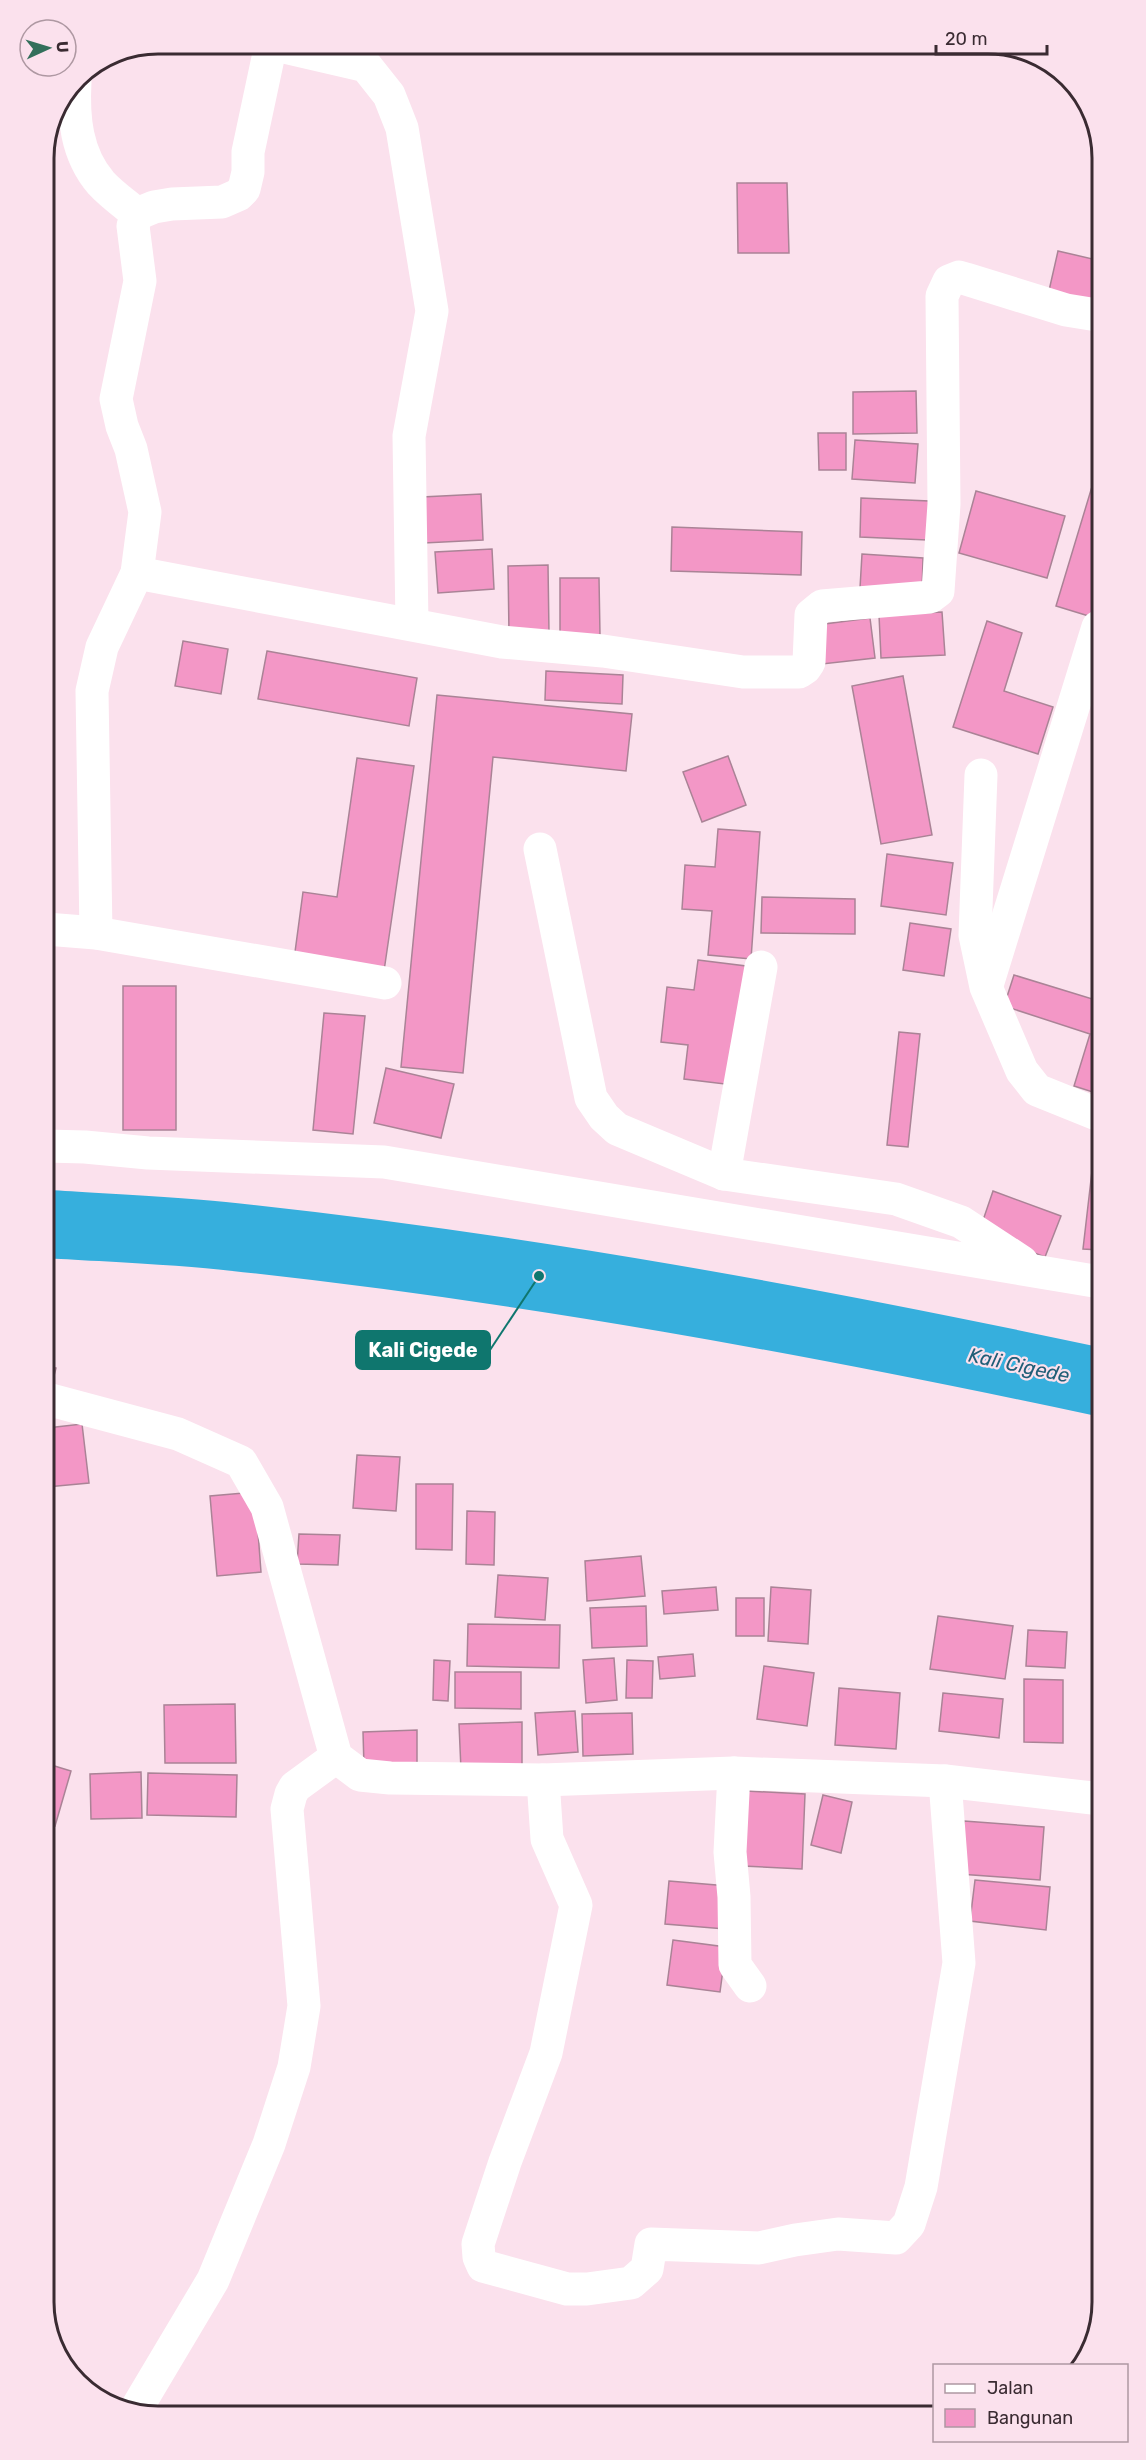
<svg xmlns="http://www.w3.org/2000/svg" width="1146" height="2460" font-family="Rubik,sans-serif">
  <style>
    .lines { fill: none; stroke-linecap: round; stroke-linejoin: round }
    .river { stroke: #36afdd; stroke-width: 68 }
    .building { fill: #f397c6; stroke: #aa8396; stroke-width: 1.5 }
    .minor { stroke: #fff; stroke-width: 33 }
    .labels { text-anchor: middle; stroke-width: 4.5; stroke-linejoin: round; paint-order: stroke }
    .water-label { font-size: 20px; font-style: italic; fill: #215e77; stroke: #fbe1ed }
    .rim { fill: none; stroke: #3a2b32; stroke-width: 3 }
    .leader { fill: none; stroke: #0f766e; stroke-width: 2 }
    .callout-dot { fill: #0f766e; stroke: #fbe1ed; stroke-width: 2 }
    .callout { fill: #0f766e; stroke: #0f766e; stroke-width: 2 }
    .callout-label { font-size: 20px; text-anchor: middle; font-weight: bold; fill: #fff }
  </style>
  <rect width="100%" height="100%" fill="#fbe1ed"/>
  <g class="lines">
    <path class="river" d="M47,1224C109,1228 172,1230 234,1237C525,1268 814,1321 1100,1382"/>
  </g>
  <g class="building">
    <path d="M737,183H787L789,253H738Z"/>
    <path d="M1058,251L1097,260V306L1048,295Z"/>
    <path d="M916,391L917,433L853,434V392Z"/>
    <path d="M818,433H846V470H819Z"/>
    <path d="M855,440L918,444L915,483L852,479Z"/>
    <path d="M1097,470L1098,597L1092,617L1056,606Z"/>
    <path d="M976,491L1065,516L1047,578L959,553Z"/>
    <path d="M481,494L483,540L424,543L422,497Z"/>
    <path d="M861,498L929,501L927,540L860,537Z"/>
    <path d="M672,527L802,532L801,575L671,571Z"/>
    <path d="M492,549L494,589L438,593L435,552Z"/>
    <path d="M862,554L923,558L922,592L860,588Z"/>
    <path d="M548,565L549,633L509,634L508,566Z"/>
    <path d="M560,578H599L600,635L560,636Z"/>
    <path d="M942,612L945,655L881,658L879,615Z"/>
    <path d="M870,618L875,658L822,664L817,625Z"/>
    <path d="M987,621L1022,633L1004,691L1053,707L1038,754L953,727Z"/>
    <path d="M183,641L228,649L221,694L175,686Z"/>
    <path d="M267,651L417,678L409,726L258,699Z"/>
    <path d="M546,671L623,675L622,704L545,700Z"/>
    <path d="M903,676L932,835L881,844L852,686Z"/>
    <path d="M437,695L632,714L626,771L493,757L463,1073L401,1067Z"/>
    <path d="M728,756L746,805L702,822L683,772Z"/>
    <path d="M357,758L414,766L384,971L293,967L303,892L337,897Z"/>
    <path d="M718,829L760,832L751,959L708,955L712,911L682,909L685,865L715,867Z"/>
    <path d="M887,854L953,863L946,915L881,906Z"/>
    <path d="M762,897L855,899V934L761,933Z"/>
    <path d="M910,923L951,929L944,976L903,970Z"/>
    <path d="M698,960L746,966L733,1085L684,1079L688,1045L661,1042L667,987L694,990Z"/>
    <path d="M1014,975L1099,1001V1094L1074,1086L1090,1034L1004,1006Z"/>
    <rect x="123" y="986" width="53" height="144"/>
    <path d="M324,1013L365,1016L353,1134L313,1130Z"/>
    <path d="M899,1032L920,1034L908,1147L887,1145Z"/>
    <path d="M386,1068L454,1084L441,1138L374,1123Z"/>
    <path d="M1092,1171L1099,1172L1100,1250L1083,1249Z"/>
    <path d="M993,1191L1061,1216L1045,1257L979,1232Z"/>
    <path d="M47,1366L56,1368L50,1391L47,1390Z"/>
    <path d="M82,1424L89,1483L47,1487V1428Z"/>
    <path d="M357,1455L400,1457L396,1511L353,1508Z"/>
    <path d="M416,1484H453L452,1550L416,1549Z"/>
    <path d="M255,1492L261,1572L217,1576L210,1496Z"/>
    <path d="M467,1511L495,1512L494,1565L466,1564Z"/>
    <path d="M299,1534L340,1535L338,1565L297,1564Z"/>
    <path d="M641,1556L645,1596L587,1601L585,1561Z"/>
    <path d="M498,1575L548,1578L545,1620L495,1617Z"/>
    <path d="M716,1587L718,1610L664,1614L662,1591Z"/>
    <path d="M771,1587L811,1590L808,1644L768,1641Z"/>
    <rect x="736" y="1598" width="28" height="38"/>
    <path d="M646,1606L647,1646L592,1648L590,1608Z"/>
    <path d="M938,1616L1013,1626L1005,1679L930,1669Z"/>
    <path d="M468,1624L560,1625L559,1668L467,1666Z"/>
    <path d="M1028,1630L1067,1632L1065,1668L1026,1666Z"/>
    <path d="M693,1654L695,1676L660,1679L658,1657Z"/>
    <path d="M614,1658L617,1700L586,1703L583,1660Z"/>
    <path d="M434,1660L450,1661L448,1701L433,1700Z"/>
    <path d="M627,1660L653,1661L652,1698H626Z"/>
    <path d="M764,1666L814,1673L807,1726L757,1719Z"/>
    <path d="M455,1672H521V1709L455,1708Z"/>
    <path d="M1024,1679L1063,1680V1743L1024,1742Z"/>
    <path d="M839,1688L900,1693L896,1749L835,1745Z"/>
    <path d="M943,1693L1003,1699L999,1738L939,1731Z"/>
    <path d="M235,1704L236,1763H165L164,1705Z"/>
    <path d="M575,1711L578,1752L538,1755L535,1713Z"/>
    <path d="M632,1713L633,1754L583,1756L582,1714Z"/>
    <path d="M522,1722V1769L461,1770L459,1724Z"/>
    <path d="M417,1730V1765L364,1766L363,1732Z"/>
    <path d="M48,1764L71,1771L55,1826L48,1824Z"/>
    <path d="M141,1772L142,1818L91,1819L90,1774Z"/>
    <path d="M148,1773L237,1775L236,1817L147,1815Z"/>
    <path d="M746,1791L805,1794L802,1869L743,1866Z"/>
    <path d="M823,1795L852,1802L841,1853L811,1845Z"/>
    <path d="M964,1821L1044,1827L1040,1880L959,1874Z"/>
    <path d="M975,1880L1050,1887L1046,1930L970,1921Z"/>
    <path d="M669,1881L728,1886L725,1929L665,1924Z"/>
    <path d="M673,1940L726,1947L720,1992L667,1985Z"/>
  </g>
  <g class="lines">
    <g class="minor">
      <path d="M271,44L366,66L389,95L402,128L432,311L409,436L412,624"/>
      <path d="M75,81C73,117 76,154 101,183C111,194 125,204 137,214"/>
      <path d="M137,573L502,642L603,651L743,672H799L805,668L809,662L811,615L822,606L930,597L938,591L944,504L942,296L949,281L959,277L966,279L1066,310L1097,315"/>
      <path d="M981,775L975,935L986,987L1022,1071L1037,1090L1099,1115"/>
      <path d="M540,849L591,1098L604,1117L617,1129L724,1174L896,1199L961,1222L1022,1262"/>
      <path d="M46,929L96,933L385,983"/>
      <path d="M96,933L92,691L102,647L137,573L145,512L131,449L122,426L116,399L140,281L133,226L137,214L154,207L172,204L222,202L238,195L244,189L248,172V152L271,44"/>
      <path d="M987,985L1098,627"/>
      <path d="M46,1146L85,1147L148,1153L384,1162L1100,1282"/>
      <path d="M724,1174L761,967"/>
      <path d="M47,1399L178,1434L241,1462L267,1507L336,1757L360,1775L390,1778L543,1780L734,1773L945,1781L1101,1799"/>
      <path d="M734,1773L730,1852L734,1897L735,1965L750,1986"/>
      <path d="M543,1780L547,1839L576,1905L546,2053L505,2162L478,2244L479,2257L483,2266L567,2289H587L631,2283L647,2269L651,2244L759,2248L795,2240L838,2234L896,2238L909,2224L921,2187L959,1963L945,1781"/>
      <path d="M135,2411L213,2280L269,2144L294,2067L304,2006L287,1809L291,1794L295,1787L336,1757"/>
    </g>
  </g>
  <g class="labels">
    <g class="water-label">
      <text transform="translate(1019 1365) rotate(12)" y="7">Kali Cigede</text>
    </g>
  </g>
  <path d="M0 0H1146V2460H0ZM158 54H988A104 104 0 0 1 1092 158V2302A104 104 0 0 1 988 2406H158A104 104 0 0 1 54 2302V158A104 104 0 0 1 158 54Z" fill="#fbe1ed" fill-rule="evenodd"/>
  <path class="rim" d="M158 54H988A104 104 0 0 1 1092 158V2302A104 104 0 0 1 988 2406H158A104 104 0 0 1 54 2302V158A104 104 0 0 1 158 54Z"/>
  <path class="leader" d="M539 1276L490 1350"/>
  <circle class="callout-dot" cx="539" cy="1276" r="6"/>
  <rect class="callout" x="356" y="1331" width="134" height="38" rx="6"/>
  <g class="callout-label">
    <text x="423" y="1357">Kali Cigede</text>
  </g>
  <rect x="933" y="2364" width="195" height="78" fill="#fbe1ed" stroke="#ae98a2" stroke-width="1.5"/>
  <rect x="945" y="2384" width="30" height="9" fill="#ffffff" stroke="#ae98a2" stroke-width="1.5"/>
  <text x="987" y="2394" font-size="18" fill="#3a2b32">Jalan</text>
  <rect x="945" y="2409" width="30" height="18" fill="#f397c6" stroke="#ae98a2" stroke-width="1.5"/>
  <text x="987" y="2424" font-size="18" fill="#3a2b32">Bangunan</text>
  <g transform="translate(48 48) rotate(86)"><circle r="28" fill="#fbe1ed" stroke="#ae98a2" stroke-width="1.5"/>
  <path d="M0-4.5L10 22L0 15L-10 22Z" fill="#336f5b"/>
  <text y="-9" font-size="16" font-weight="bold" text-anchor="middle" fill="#3a2b32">U</text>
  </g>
  <path d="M936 45v9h111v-9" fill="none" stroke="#3a2b32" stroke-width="3"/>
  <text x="945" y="45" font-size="18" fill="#3a2b32" stroke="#fbe1ed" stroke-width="4.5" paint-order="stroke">20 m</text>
</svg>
